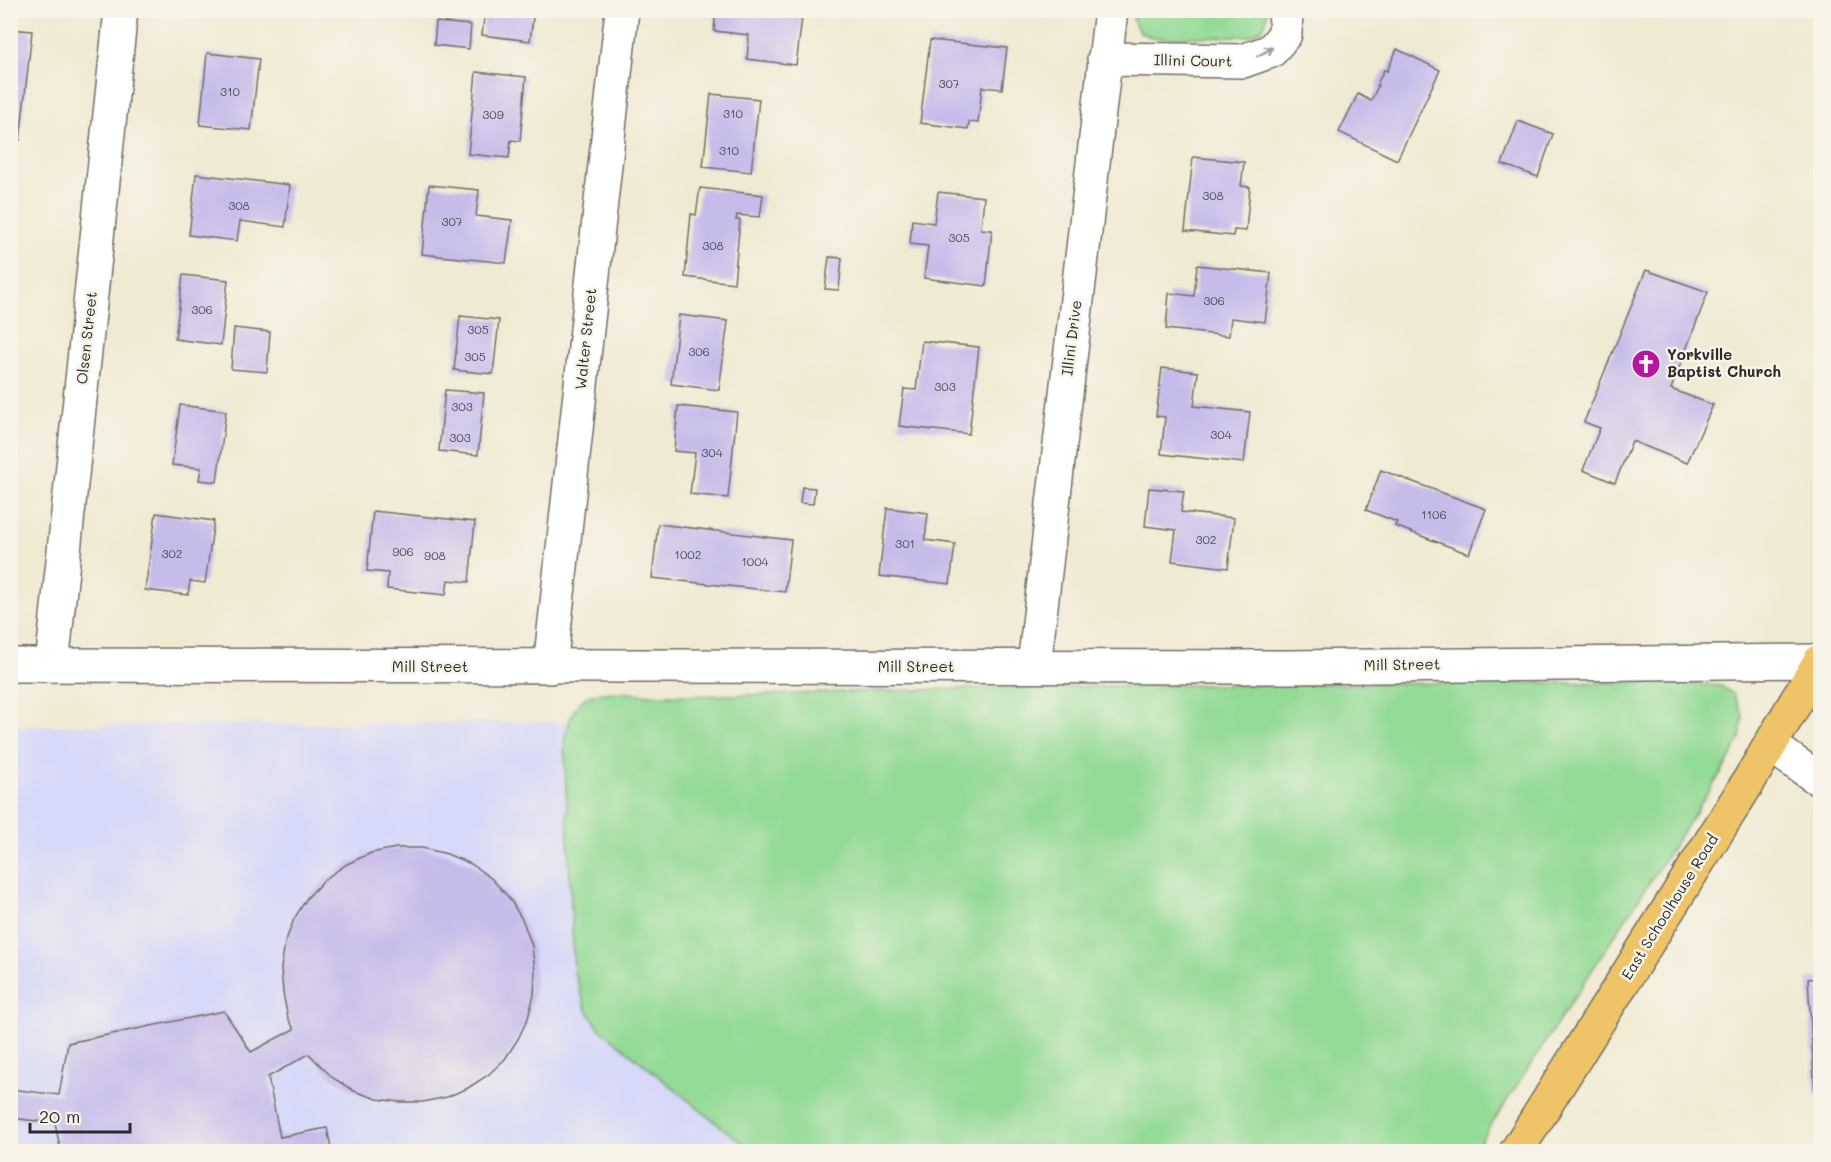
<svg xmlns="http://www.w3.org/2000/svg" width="1831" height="1162" font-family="Mali,sans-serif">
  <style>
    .built { fill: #d6d8f8 }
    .grass { fill: #93da94; stroke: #5f8260; stroke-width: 1.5 }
    .building { fill: #c6bcea }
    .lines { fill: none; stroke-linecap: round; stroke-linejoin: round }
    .street-casing { stroke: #706e66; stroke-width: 36 }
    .primary-casing { stroke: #706e66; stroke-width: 36 }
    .street { stroke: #fff; stroke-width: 33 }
    .primary { stroke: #efc469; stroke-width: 33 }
    .oneway { stroke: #a0a0a0 }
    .labels { text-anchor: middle; stroke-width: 5; stroke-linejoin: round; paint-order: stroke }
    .number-label { font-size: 12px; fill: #524f5b }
    .street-label { font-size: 15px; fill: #2b2b2b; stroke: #f7f3e8 }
    .poi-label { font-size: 15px; font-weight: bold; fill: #2b2b2b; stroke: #f7f3e8; text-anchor: start }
  </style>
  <rect width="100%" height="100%" fill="#f7f3e8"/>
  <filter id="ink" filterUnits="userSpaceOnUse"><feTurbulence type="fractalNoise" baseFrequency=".0167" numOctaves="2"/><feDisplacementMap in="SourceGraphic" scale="12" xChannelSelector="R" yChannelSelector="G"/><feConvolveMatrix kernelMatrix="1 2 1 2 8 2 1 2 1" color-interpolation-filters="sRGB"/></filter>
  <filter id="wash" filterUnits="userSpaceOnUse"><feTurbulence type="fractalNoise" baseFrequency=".008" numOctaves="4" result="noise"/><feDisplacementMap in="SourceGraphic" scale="24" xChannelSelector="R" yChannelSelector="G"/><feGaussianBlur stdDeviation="1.35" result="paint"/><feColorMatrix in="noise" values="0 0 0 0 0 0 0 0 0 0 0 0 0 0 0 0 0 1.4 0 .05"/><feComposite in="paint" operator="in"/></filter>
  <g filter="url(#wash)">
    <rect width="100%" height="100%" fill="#f0ead3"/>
    <path class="built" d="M1656,713L1417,1151L11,1152L10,726Z"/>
    <g class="grass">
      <path d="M1135,11H1267C1267,25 1262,32 1248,36L1153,38L1139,32L1133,20Z"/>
      <path d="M1672,682L1721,686L1733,694L1743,715L1740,739L1728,762L1474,1151H754L720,1126L600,1029L586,1009L574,972L564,741C569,724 572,700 592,695C614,689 638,695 660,695C714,696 767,695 820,693C1104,683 1388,684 1672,682Z"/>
    </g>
    <g id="blocks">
      <g class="building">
        <path d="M485,10H534L530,41L482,35Z"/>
        <path d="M716,10H803L796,65L747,59L749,35L714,31Z"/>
        <path d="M436,22L471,25L469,49L434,45Z"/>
        <path d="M10,29L32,31L20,140L10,139Z"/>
        <path d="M930,40L1007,48L1002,89L982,87L978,123L969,122L968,129L920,123Z"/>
        <path d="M1397,49L1440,70L1397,160L1339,132L1358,94L1371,101L1378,86L1377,85L1380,78L1384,70L1387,71Z"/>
        <path d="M207,53L259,59L251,130L200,125Z"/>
        <path d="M476,72L526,77L520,141L511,140L509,158L468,154Z"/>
        <path d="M711,94L759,99L751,172L703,167Z"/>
        <path d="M1518,121L1553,134L1538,177L1502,164Z"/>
        <path d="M1193,157L1244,162L1241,186L1250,187L1246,231L1234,230L1233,236L1185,231Z"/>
        <path d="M196,174L290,185L285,227L240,221L237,241L189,235Z"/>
        <path d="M429,185L479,190L476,216L512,220L506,263L422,254Z"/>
        <path d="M700,188L763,195L760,217L737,215L736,220H740L734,283L685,277L691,214L696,215Z"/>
        <path d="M938,192L984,197L981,229L992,230L986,286L924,278L928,246L910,244L912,220L934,223Z"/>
        <path d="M829,257L842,258L839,290L825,289Z"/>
        <path d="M1197,265L1271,273L1265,322L1231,318L1229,336L1166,329L1169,293L1194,296Z"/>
        <path d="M1646,270L1708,292L1671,389L1713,405L1687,463L1632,441L1615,483L1583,470L1600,428L1584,422Z"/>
        <path d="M183,275L228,280L221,345L175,339Z"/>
        <path d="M679,315L728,321L719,390L671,384Z"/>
        <path d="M460,316L499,320L493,374L454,370Z"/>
        <path d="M234,328L270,332L267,372L231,369Z"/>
        <path d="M922,341L979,347L969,434L899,426L904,389L916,390Z"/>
        <path d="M1162,368L1198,372L1194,406L1250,412L1244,463L1161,454L1165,417L1156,416Z"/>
        <path d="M445,390L484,393L478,455L439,451Z"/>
        <path d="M180,405L226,411L217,482L199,480L201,468L172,465Z"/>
        <path d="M678,406L737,412L728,498L690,494L695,453L674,451Z"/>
        <path d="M1381,470L1486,509L1469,554L1395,526L1397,522L1366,510Z"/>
        <path d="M802,487L815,488L813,504L800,503Z"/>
        <path d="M1149,488L1184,491L1181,512L1234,518L1228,568L1172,561L1176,530L1145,526Z"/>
        <path d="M887,508L928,513L925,540L955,544L950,584L879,576Z"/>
        <path d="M373,511L475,522L469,582L448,580L446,595L387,589L388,573L367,571Z"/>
        <path d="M156,513L214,521L205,583L190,581L188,595L145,590Z"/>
        <path d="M658,524L791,540L785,592L652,578Z"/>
        <path d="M396,848H422L447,854L471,864L492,879L510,899L523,921L532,946L535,972L534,995L528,1018L518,1039L505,1059L488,1075L468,1088L447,1097L423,1102H400L377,1099L354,1091L333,1078L309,1054L268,1077L280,1137L327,1128L332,1152H61L55,1123L10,1118V1089L59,1095L68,1043L224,1011L251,1052L294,1029L288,1018L283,993L281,968L285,943L294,919L307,898L325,879L347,864L371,853Z"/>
        <path d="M1820,978V1093L1815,1094L1808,979Z"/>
      </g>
    </g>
  </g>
  <g filter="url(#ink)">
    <use href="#blocks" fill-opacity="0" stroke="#706e66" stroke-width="1.5"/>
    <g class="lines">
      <g class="street-casing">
        <g id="street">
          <path d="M1104,59L1243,61L1271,51L1285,34L1286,10"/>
          <path d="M10,665L1289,667L1820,661"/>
          <path d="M52,665L121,10"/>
          <path d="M1034,666L1111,10"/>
          <path d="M550,667L622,10"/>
          <path d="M1770,745L1820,780"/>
        </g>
      </g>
      <g class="primary-casing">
        <path id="primary" d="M1516,1152L1747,784L1820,661"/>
      </g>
      <use href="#street" class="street"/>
      <use href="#primary" class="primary"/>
    </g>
    <defs><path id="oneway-shaft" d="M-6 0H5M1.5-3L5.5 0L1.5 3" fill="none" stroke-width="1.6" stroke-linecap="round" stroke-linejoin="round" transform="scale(1.5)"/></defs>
    <use class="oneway" href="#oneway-shaft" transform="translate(1265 52) rotate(-29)"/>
  </g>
  <defs>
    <g id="church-disc" transform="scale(1.5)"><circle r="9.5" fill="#b5179e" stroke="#f7f3e8"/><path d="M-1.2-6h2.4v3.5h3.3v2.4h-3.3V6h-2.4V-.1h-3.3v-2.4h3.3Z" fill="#fff"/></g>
  </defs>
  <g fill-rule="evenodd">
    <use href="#church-disc" x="1646" y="364"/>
  </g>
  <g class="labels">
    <g class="number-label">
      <text x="949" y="88">307</text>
      <text x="230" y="96">310</text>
      <text x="733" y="118">310</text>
      <text x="493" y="119">309</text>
      <text x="729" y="155">310</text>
      <text x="1213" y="200">308</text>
      <text x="239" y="210">308</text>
      <text x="452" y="226">307</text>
      <text x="959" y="242">305</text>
      <text x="713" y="250">308</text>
      <text x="1214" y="305">306</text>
      <text x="202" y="314">306</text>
      <text x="478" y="334">305</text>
      <text x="699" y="356">306</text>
      <text x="475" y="361">305</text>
      <text x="945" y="391">303</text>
      <text x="462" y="411">303</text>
      <text x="1221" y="439">304</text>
      <text x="460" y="442">303</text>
      <text x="712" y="457">304</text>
      <text x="1434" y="519">1106</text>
      <text x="1206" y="544">302</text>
      <text x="905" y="548">301</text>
      <text x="403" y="556">906</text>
      <text x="172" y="558">302</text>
      <text x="688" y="559">1002</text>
      <text x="435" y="560">908</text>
      <text x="755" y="566">1004</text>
    </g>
    <g class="street-label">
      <text transform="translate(1193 61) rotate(1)" y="5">Illini Court</text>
      <text transform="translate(87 338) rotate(-84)" y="5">Olsen Street</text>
      <text transform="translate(1072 338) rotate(-83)" y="5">Illini Drive</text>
      <text transform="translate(586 339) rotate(-84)" y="5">Walter Street</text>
      <text transform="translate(1402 665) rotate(-1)" y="5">Mill Street</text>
      <text x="430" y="672">Mill Street</text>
      <text x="916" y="672">Mill Street</text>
      <text transform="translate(1670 907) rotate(-58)" y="5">East Schoolhouse Road</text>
    </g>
    <g class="poi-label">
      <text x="1667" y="360">Yorkville<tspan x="1667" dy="17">Baptist Church</tspan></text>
    </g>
  </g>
  <rect width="1831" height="1162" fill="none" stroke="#f7f3e8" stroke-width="36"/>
  <path d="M30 1123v9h100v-9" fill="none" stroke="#2b2b2b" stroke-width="3"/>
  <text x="39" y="1123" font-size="18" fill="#2b2b2b" stroke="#f7f3e8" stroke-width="4.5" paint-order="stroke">20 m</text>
</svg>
